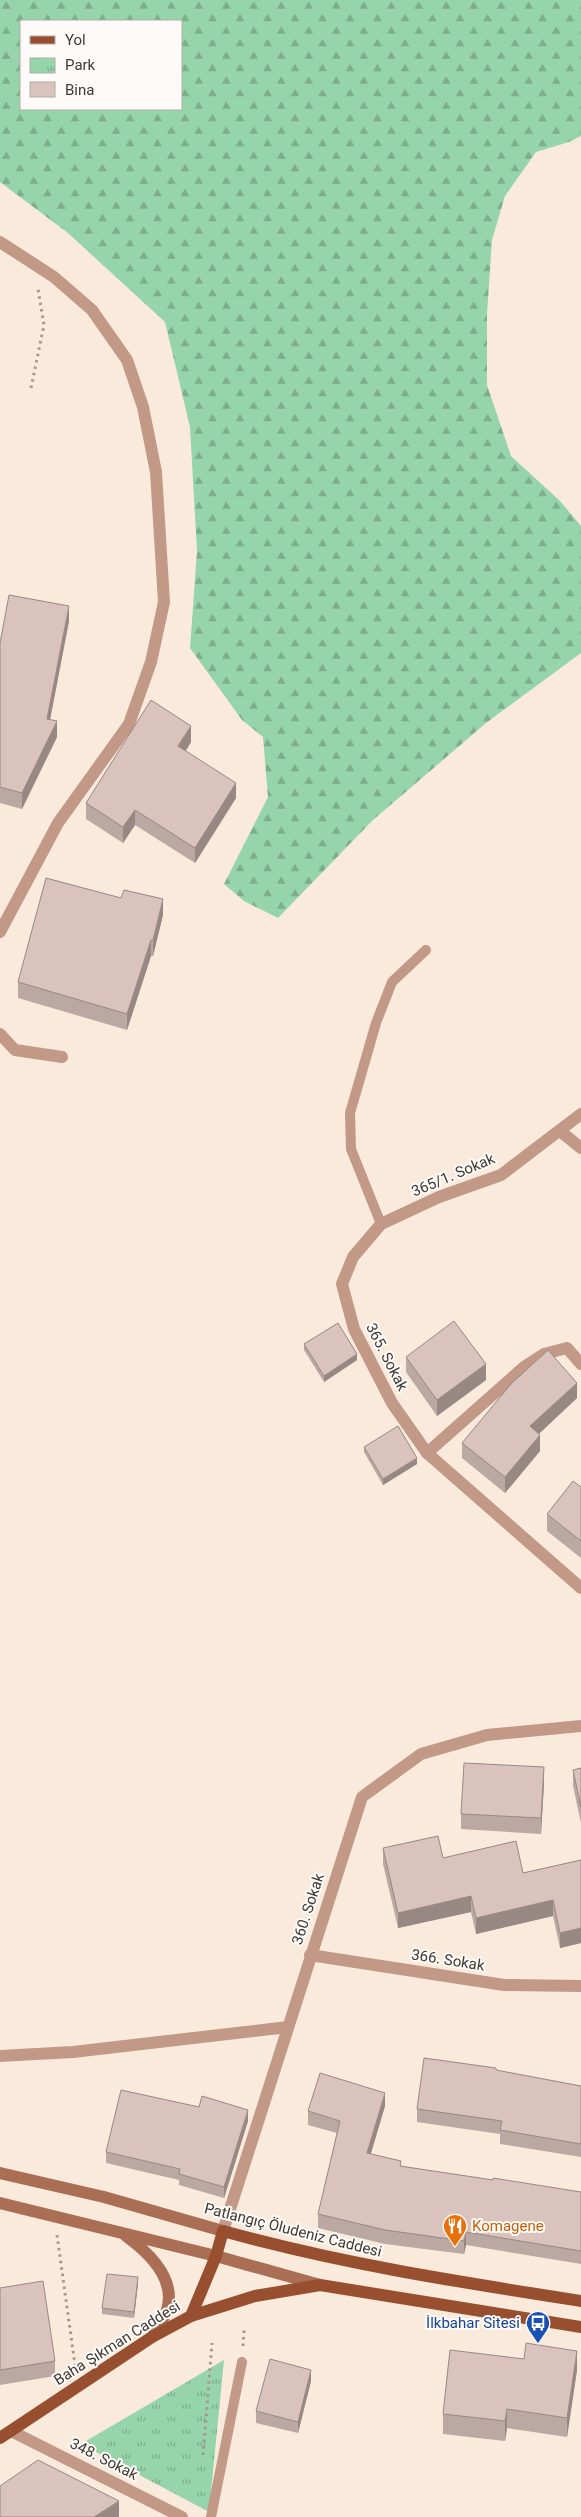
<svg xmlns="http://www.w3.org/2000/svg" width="581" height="2517" font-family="Roboto,sans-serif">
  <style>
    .forest { fill: url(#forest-firs); fill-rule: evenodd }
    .park { fill: url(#park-tufts) }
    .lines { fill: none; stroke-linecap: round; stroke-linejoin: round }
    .path { stroke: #a4988e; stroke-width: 3; stroke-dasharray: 2.5 4; stroke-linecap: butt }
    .lane { stroke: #c29887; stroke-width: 10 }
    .street { stroke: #c29887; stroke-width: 12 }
    .secondary { stroke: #aa6e55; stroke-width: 12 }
    .primary { stroke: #974f2f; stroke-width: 12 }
    .wall { fill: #bba8a2 }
    .shaded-wall { fill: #988884 }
    .building { fill: #d9c3bc; stroke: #988884 }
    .labels { text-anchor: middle; stroke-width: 4; stroke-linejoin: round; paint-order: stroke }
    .street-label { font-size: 15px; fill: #3f3933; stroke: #fdfaf7 }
    .food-label { font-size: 15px; fill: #c56008; stroke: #fdfaf7; text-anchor: start }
    .transit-label { font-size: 15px; fill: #164399; stroke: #fdfaf7; text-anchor: end }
  </style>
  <defs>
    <pattern id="forest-firs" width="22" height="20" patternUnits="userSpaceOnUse" patternTransform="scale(1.25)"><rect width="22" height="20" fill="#96d5a9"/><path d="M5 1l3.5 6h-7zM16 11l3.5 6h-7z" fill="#7cae8a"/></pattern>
    <pattern id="park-tufts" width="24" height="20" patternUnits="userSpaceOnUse" patternTransform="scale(1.25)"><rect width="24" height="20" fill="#96d5a9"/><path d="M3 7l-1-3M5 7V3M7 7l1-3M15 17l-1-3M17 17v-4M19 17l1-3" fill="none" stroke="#7cae8a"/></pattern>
  </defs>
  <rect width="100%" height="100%" fill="#faeadb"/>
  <path class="forest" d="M0,0H581V136L569,142L536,152L505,196L492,240L487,314V385L511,456L560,501L581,526V653L486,723L373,820L278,918L244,901L224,884L268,797L263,737L242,720L190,648L197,551L190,427L165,322L68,233L0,182ZM21,21H181V109H21Z"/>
  <path class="park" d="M224,2360L209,2512L81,2444Z"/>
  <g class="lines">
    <g class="path">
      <path d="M31,388L44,325L38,289"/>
      <path d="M57,2235L75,2365"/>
      <path d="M243,2346L244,2330"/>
      <path d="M203,2455L212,2343"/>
    </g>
    <g class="lane">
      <path d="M381,1224L351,1149L350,1113L376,1023L392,982L426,950"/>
      <path d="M211,2517L242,2362"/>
    </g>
    <g class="street">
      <path d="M0,242L54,277L92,310L127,360L143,407L156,472L164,602L151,662L129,724L58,823L0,932"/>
      <path d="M0,1034L15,1050L62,1057"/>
      <path d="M581,1114L501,1175L439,1197L381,1224L353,1257L342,1284L354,1329L392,1403L427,1453L581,1588"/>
      <path d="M560,1131L581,1148"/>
      <path d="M427,1453L524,1367L544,1354L567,1348L581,1364"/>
      <path d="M310,1955L504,1985L581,1986"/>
      <path d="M0,2056L73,2052L288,2027"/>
      <path d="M223,2231L362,1797L421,1754L487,1735L581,1726"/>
      <path d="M11,2431L182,2517"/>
    </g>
    <g class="secondary">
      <path d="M0,2173L104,2197L223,2231"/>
      <path d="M0,2203L216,2256L320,2285"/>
      <path d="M126,2236C148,2252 174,2277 168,2306C166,2317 158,2328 152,2337"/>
    </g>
    <g class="primary">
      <path d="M191,2316L216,2256L223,2231C342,2264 459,2282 581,2301"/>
      <path d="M0,2438L152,2337L191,2316L255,2296L320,2285L581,2327"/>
    </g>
  </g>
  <g class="wall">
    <path d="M69,621L50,720L57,737L22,809L0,803V643Z"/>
    <path d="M191,742L186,751L236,798L195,863L135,825L123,843L86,819V803Z"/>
    <path d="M163,915L153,956H151L127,1030L18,998V982Z"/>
    <path d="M304,1344L357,1360L324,1382L304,1350Z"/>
    <path d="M406,1357L486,1380L437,1416L406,1372Z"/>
    <path d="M577,1398L539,1434L540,1451L505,1493L462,1458V1443Z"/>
    <path d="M364,1447L417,1464L383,1485L364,1452Z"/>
    <path d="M581,1487V1558L547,1531V1514Z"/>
    <path d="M581,1768V1823L573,1786V1770Z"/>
    <path d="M544,1783L541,1834L461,1829V1814Z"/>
    <path d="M383,1848L443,1858L523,1873L581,1860V1943L560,1948L553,1916L476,1934L471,1912L398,1928L383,1864Z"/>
    <path d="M496,2070L581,2086V2157L500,2144V2134L417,2122V2109Z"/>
    <path d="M385,2106L370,2154L401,2166L493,2180L581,2192V2264L466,2245L464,2254L385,2244L318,2228V2214L337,2133L308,2125V2111Z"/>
    <path d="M248,2121L224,2198L179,2185V2180L106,2163V2152Z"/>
    <path d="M138,2283L134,2318L102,2314V2308Z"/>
    <path d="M0,2288L55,2361V2376L0,2385Z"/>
    <path d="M577,2370L567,2437L507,2428L505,2441L443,2434V2414Z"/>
    <path d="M311,2381L298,2433L256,2423V2411Z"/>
  </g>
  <g class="shaded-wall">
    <path d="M69,606V621L47,735V719Z"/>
    <path d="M57,721V737L22,809V793Z"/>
    <path d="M191,726V742L178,762V746Z"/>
    <path d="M236,783V798L195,863V848Z"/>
    <path d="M135,810V825L123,843V827Z"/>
    <path d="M163,899V915L153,956V940Z"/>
    <path d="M151,940V956L127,1030V1014Z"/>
    <path d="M357,1354V1360L324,1382V1376Z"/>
    <path d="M486,1364V1380L437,1416V1400Z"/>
    <path d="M577,1383V1398L530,1442V1426Z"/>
    <path d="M540,1435V1451L505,1493V1477Z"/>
    <path d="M417,1458V1464L383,1485V1479Z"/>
    <path d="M544,1767V1783L541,1834V1818Z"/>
    <path d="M471,1896V1912L398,1928V1913Z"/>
    <path d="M553,1900V1916L476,1934V1918Z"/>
    <path d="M581,1928V1943L560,1948V1933Z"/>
    <path d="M385,2093V2106L367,2167V2153Z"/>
    <path d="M248,2110V2121L224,2198V2187Z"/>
    <path d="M466,2232V2245L464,2254V2241Z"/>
    <path d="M138,2277V2283L134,2318V2312Z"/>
    <path d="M577,2351V2370L567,2437V2418Z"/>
    <path d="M311,2370V2381L298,2433V2422Z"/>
    <path d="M507,2409V2428L505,2441V2421Z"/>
    <path d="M119,2501V2517H94Z"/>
  </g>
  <g class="building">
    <path d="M9,595L69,606L47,719L57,721L22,793L0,787V643Z"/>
    <path d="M151,700L191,726L178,746L236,783L195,848L135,810L123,827L86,803Z"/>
    <path d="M46,878L121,898L124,890L163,899L153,940H151L127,1014L18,982Z"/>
    <path d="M454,1321L486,1364L437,1400L406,1357Z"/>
    <path d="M338,1323L357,1354L324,1376L304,1344Z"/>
    <path d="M548,1350L577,1383L530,1426L540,1435L505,1477L462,1443L511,1384Z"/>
    <path d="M398,1426L417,1458L383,1479L364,1447Z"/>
    <path d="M573,1481L581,1487V1541L547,1514Z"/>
    <path d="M464,1763L544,1767L541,1818L461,1814Z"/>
    <path d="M581,1768V1807L573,1770Z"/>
    <path d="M438,1836L443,1858L516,1841L523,1873L581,1860V1928L560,1933L553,1900L476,1918L471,1896L398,1913L383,1848Z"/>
    <path d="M424,2058L496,2068V2070L581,2086V2144L500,2130L502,2121L417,2109Z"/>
    <path d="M320,2073L385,2093L367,2153L401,2161L400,2166L493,2180V2178L581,2192V2251L466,2232L464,2241L385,2230L318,2214L340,2121L308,2111Z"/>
    <path d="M121,2090L199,2107L202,2096L248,2110L224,2187L179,2174L180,2169L106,2152Z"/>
    <path d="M107,2274L138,2277L134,2312L102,2308Z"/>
    <path d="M43,2281L55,2361L0,2370V2288Z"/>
    <path d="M526,2343L577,2351L567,2418L507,2409L505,2421L443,2414L450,2350L524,2359Z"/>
    <path d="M270,2359L311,2370L298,2422L256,2411Z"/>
    <path d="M38,2460L119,2501L94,2517H0V2486Z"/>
  </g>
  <defs>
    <g id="restaurant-pin" transform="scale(1.25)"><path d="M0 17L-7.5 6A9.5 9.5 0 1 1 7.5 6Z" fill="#e8710a" stroke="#fdfaf7"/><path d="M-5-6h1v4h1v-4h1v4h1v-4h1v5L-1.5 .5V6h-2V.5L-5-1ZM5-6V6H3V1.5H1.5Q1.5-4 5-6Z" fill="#fff"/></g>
    <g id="bus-pin" transform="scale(1.25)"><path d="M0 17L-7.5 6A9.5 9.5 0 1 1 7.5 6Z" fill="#1a4fb4" stroke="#fdfaf7"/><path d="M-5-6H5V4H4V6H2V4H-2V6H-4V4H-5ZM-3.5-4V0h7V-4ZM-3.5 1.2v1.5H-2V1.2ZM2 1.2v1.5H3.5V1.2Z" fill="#fff"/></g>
  </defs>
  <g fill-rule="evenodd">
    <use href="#restaurant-pin" x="455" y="2226"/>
    <use href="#bus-pin" x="538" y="2323"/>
  </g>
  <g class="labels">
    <g class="street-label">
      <text transform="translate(453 1175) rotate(-23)" y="5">365/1. Sokak</text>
      <text transform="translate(387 1357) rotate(63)" y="5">365. Sokak</text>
      <text transform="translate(308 1909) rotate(-72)" y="5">360. Sokak</text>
      <text transform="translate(448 1960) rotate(9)" y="5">366. Sokak</text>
      <text transform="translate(293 2230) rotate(14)" y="5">Patlangıç Öludeniz Caddesi</text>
      <text transform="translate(117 2343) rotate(-32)" y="5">Baha Şıkman Caddesi</text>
      <text transform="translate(104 2459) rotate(27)" y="5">348. Sokak</text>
    </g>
    <g class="food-label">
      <text x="472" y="2231">Komagene</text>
    </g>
    <g class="transit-label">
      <text x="520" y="2328">İlkbahar Sitesi</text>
    </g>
  </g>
  <rect x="20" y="20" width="162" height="90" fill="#fdfaf7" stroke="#b1ada9"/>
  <rect x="30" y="36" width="25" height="8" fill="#974f2f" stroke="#b1ada9"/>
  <text x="65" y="45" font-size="15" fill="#3f3933">Yol</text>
  <rect x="30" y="58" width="25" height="15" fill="url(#park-tufts)" stroke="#b1ada9"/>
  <text x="65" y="70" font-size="15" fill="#3f3933">Park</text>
  <rect x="30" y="82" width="25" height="15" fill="#d9c3bc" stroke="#b1ada9"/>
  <text x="65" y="95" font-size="15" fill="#3f3933">Bina</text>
</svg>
